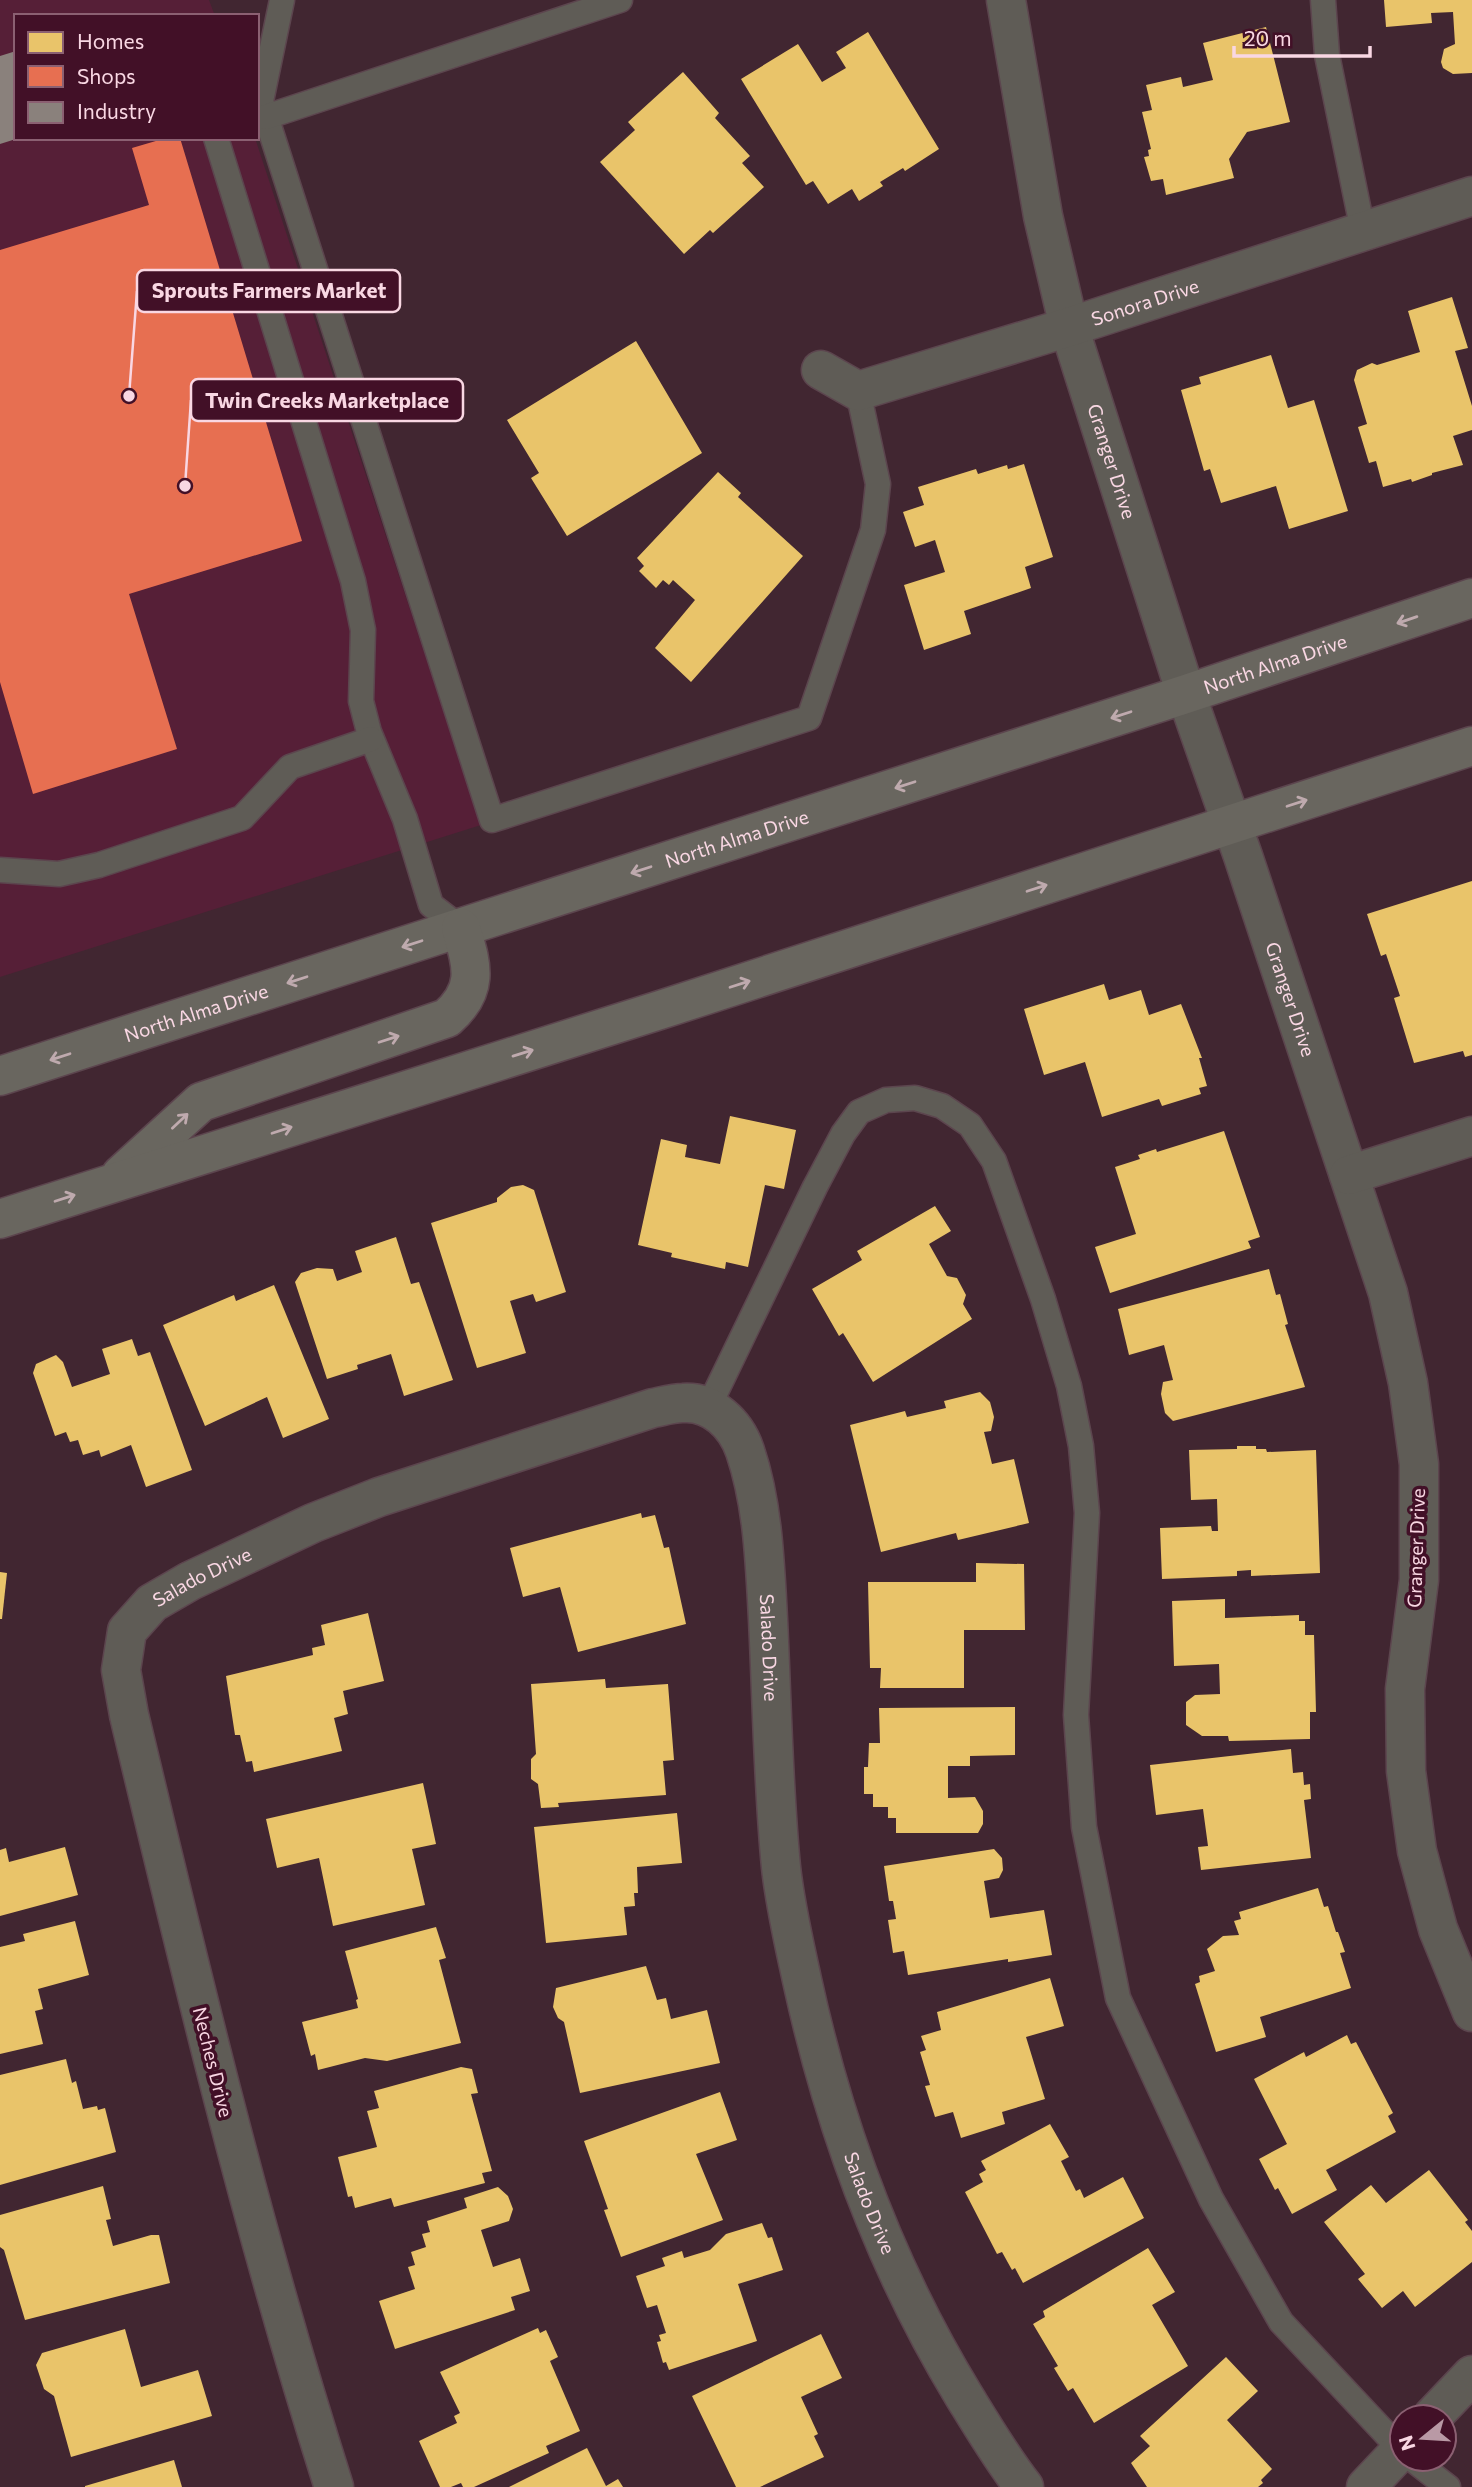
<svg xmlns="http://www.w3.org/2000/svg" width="1472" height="2487" font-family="Commissioner,sans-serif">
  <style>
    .built { fill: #561f37 }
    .homes { fill: #e9c46a }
    .shops { fill: #e76f51 }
    .industry { fill: #8a817c }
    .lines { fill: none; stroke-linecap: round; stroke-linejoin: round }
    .service-casing { stroke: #5c454e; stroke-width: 27 }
    .minor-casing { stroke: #5c454e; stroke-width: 41 }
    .secondary-casing { stroke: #5c454e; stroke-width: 41 }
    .service { stroke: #5f5c56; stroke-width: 24 }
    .minor { stroke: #5f5c56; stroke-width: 38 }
    .secondary { stroke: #69665f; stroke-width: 38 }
    .oneway { stroke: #bfaaae }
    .labels { text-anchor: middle; stroke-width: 7; stroke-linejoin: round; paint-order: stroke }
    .street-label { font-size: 19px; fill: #f9d7e3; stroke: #421027 }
    .leader { fill: none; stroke: #f9d7e3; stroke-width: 2.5 }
    .callout-dot { fill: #f9d7e3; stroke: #421027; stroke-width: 2.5 }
    .callout { fill: #421027; stroke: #f9d7e3; stroke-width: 2.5 }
    .callout-label { font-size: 21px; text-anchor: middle; font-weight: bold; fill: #f9d7e3 }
  </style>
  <rect width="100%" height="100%" fill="#412631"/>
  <path class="built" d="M0,0H209L215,16H16V138H255L481,825L0,977Z"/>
  <g class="homes">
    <path d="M1384,0H1472V73L1453,74L1443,68L1441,62L1444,49L1455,44L1453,12L1431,13L1432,23L1386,27Z"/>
    <path d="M1266,27L1290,122L1247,132L1229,159L1234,178L1166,195L1163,179L1151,181L1144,157L1149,156L1148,150L1151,149L1142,112L1152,110L1146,85L1181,77L1183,87L1213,80L1203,43Z"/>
    <path d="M868,32L939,149L905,171L903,168L880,182L883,186L859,201L852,189L828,204L813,181L806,185L741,79L798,44L822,82L846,68L836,52Z"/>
    <path d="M683,72L719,113L715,118L750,156L742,163L764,187L713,233L710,230L684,254L600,162L635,130L628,122Z"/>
    <path d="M1452,297L1468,348L1455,351L1472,406V430L1453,436L1463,465L1432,473V475L1412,482L1411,479L1383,487L1376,461L1369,463L1358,427L1367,424L1354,380L1357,370L1372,363L1377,365L1420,352L1408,311Z"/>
    <path d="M636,341L702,453L567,536L531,478L539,473L507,420Z"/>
    <path d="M1271,355L1288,408L1314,400L1348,511L1289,529L1276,486L1221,503L1210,469L1204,471L1181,390L1201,384L1199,377Z"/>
    <path d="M1024,464L1053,557L1025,567L1031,588L964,611L971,634L924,650L904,585L945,572L935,540L915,547L903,512L924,505L918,487L976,469L978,474L1007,465L1008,469Z"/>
    <path d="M718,472L741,493L738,497L803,556L691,682L655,648L695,600L673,580L669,585L663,580L656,588L639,571L644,566L637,558Z"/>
    <path d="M1472,881V1055L1465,1057L1463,1051L1414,1063L1394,998L1400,996L1386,954L1381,956L1367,914Z"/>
    <path d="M1104,984L1109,1000L1141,990L1149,1015L1181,1004L1202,1058H1199L1207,1086L1199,1088L1201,1094L1162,1106L1159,1099L1102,1117L1085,1062L1044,1075L1024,1009Z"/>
    <path d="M730,1116L796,1130L784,1189L765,1185L748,1267L726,1262L725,1269L671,1257L672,1253L638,1245L661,1139L687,1145L685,1157L720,1164Z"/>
    <path d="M1224,1131L1260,1237L1248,1241L1251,1248L1110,1293L1095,1247L1136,1234L1115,1167L1140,1159L1138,1155L1156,1149L1157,1152Z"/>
    <path d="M523,1185L534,1190L566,1292L536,1302L533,1294L510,1301L526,1353L477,1368L431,1223L497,1202V1198L511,1187Z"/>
    <path d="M935,1206L951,1231L929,1244L947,1276L957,1278L966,1295L963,1304L972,1319L873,1382L843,1333L839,1336L812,1289L862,1260L857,1251Z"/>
    <path d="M396,1237L411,1284L419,1282L453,1380L404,1396L391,1354L357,1365L358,1369L327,1379L295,1282L301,1273L317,1268L333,1269L337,1281L362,1272L355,1251Z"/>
    <path d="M1269,1269L1276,1295L1280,1294L1288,1324L1285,1325L1305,1387L1173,1421L1165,1413L1161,1394L1163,1382L1173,1380L1164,1345L1129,1355L1118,1309Z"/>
    <path d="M274,1285L329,1419L283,1438L267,1397L205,1426L163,1325L234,1295L236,1301Z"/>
    <path d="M132,1339L138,1356L150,1352L192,1470L146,1487L131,1445L101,1457L99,1450L83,1455L78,1440L70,1442L66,1432L55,1436L33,1373L36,1364L56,1355L63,1362L72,1387L110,1374L102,1349Z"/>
    <path d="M980,1392L990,1402L994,1417L991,1431L984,1432L992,1464L1014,1459L1029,1523L958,1540L956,1533L881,1552L850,1425L905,1411L907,1417L946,1408L944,1401Z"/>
    <path d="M1237,1446H1256V1449H1266L1267,1452L1316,1450L1320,1573L1251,1576V1570L1237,1571V1576L1162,1579L1160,1528L1211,1526L1212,1531H1218L1217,1499L1191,1500L1189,1450L1237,1449Z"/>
    <path d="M641,1513L642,1518L655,1515L664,1548L669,1547L686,1624L578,1652L560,1587L523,1597L510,1548Z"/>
    <path d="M976,1563L1024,1564L1025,1630H964V1688H880L881,1668H870L868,1582H976Z"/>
    <path d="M0,1572L7,1573L2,1619H0Z"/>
    <path d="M1225,1599V1618L1299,1615V1621H1305V1635H1314L1316,1712H1310V1739L1229,1741L1228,1736H1202L1186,1725V1702L1195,1695L1220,1694L1219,1664L1174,1666L1172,1601Z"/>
    <path d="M368,1613L384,1681L343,1691L348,1714L334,1718L342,1751L254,1772L252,1761L246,1762L240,1735H235L226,1676L313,1655L312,1648L325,1645L321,1625Z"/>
    <path d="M605,1679L606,1688L668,1684L674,1760L663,1761L666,1795L558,1803L559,1807L541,1808L538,1784L531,1779V1759L536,1754L531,1684Z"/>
    <path d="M1015,1707V1755L970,1756V1766H948V1798L975,1797L983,1811V1824L978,1833H896V1818H888V1807H873V1794H864V1767H868L869,1743H880L879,1708Z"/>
    <path d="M1291,1749L1293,1773L1303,1772L1304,1785L1310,1784L1311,1799L1304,1800L1311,1858L1201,1870L1198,1847L1208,1846L1203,1809L1156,1815L1150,1765Z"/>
    <path d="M423,1783L436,1844L412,1849L425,1905L333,1926L319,1858L277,1868L266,1819Z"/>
    <path d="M677,1813L682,1863L637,1867L638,1893H634L635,1906L624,1907L627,1935L546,1943L534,1827Z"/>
    <path d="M65,1847L78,1895L0,1916V1850L6,1848L9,1862Z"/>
    <path d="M994,1849L1002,1858L1003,1870L999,1878L984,1881L990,1918L1044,1910L1052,1955L1008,1962V1959L908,1975L904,1951L893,1953L888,1920L896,1919L893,1901H889L884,1866Z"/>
    <path d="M1318,1888L1324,1907L1328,1906L1336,1932H1338L1345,1952L1340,1953L1351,1988L1260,2017L1266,2037L1216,2052L1195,1984L1200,1982L1199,1976L1215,1971L1207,1949L1223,1936L1239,1935L1234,1921L1241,1919L1239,1912Z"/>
    <path d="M75,1921L89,1975L38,1989L43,2009L35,2011L43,2044L0,2054V1947L25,1941L23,1934Z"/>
    <path d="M436,1927L446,1958L439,1960L461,2043L387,2061L365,2058L318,2070L315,2054L311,2056L302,2022L358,2008L356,2000L358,1999L345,1951Z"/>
    <path d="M646,1966L657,2000L666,1998L671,2019L707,2010L720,2063L580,2093L564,2022L558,2018L553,2007L556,1988Z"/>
    <path d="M1050,1978L1064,2026L1026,2037L1045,2099L1002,2112L1005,2124L961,2138L953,2112L935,2117L925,2086L930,2085L920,2052L926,2050L921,2036L941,2030L937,2012Z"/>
    <path d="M1347,2035L1351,2044L1356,2042L1393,2113L1388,2116L1396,2132L1326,2170L1337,2190L1292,2214L1278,2188L1275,2190L1259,2159L1287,2144L1254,2079L1304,2052L1306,2057Z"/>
    <path d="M66,2059L72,2083L76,2081L83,2109L97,2106L98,2110L105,2108L116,2152L0,2185V2075Z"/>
    <path d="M461,2067L472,2069L478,2093L471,2094L492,2171L482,2173L485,2183L394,2207L391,2198L355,2208L352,2196L348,2197L338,2157L377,2147L367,2111L379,2108L374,2091Z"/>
    <path d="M720,2092L737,2140L696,2154L723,2220L621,2257L604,2210L608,2209L584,2141Z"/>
    <path d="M1050,2124L1069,2157L1061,2161L1076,2191L1080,2189L1084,2198L1123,2177L1144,2218L1023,2283L1015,2268L1012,2270L1002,2252L997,2254L965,2192L983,2182L979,2174L986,2170L981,2161Z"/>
    <path d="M1429,2170L1468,2220L1465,2222L1472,2231V2262L1415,2307L1403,2291L1382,2308L1358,2279L1365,2274L1324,2222L1371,2185L1386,2203Z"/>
    <path d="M103,2186L111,2219L106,2220L113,2246L151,2235H159L170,2283L25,2320L4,2250L0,2247V2215Z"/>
    <path d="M498,2187L508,2196L513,2209L509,2221L481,2230L493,2267L520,2258L530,2291L511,2297L515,2310L395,2349L379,2301L415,2289L408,2267L415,2265L411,2252L426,2247L422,2234L430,2232L427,2221L467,2208L464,2198Z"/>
    <path d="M762,2223L768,2238L772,2237L783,2270L738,2284L757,2341L669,2370L666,2362L663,2363L657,2342L661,2341L659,2335L666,2333L657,2305L647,2308L636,2276L665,2266L662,2258L682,2251L684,2258L710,2250L726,2234Z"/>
    <path d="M1148,2248L1175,2292L1152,2305L1188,2366L1094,2423L1073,2388L1068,2391L1054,2368L1058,2366L1033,2324L1045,2317L1043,2311Z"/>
    <path d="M538,2328L540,2333L546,2330L558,2357L550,2361L580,2431L546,2446L549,2453L474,2487H463L461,2483L451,2487H440L419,2441L457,2423L454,2416L460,2413L440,2372Z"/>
    <path d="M125,2329L141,2387L198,2370L212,2416L71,2457L54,2396L44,2389L36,2365L42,2353Z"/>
    <path d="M821,2334L842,2378L801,2397L818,2434L814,2436L824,2457L760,2487H736L692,2396Z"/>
    <path d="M1226,2357L1258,2391L1227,2420L1272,2469L1261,2480L1263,2483L1258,2487H1147L1131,2463L1150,2446L1140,2436Z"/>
    <path d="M587,2448L606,2486L618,2479L623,2487H509Z"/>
    <path d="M174,2460L182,2487H85V2486Z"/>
  </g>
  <path class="shops" d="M166,138H180L302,541L129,594L177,749L33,794L0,682V250L149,205L132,148Z"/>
  <path class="industry" d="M16,51V139L0,144V56Z"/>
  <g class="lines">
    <g class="service-casing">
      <g id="service">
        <path d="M282,0L261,101L492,820L809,718L873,530L878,484L858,391"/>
        <path d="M1323,0L1327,55L1363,231"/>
        <path d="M266,117L620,0"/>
        <path d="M216,138L353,581L363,630L361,701L369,732L405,819L431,905L461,928"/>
        <path d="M0,870L59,874L99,865L242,818L290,767L371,739"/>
        <path d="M709,1406L815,1187L843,1134L859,1112L886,1100L915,1098L942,1106L970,1125L994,1161L1043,1299L1069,1386L1081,1446L1087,1513L1076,1715L1084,1827L1118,1998L1211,2199L1281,2322L1402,2451"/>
        <path d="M1412,2459L1448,2487"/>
      </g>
    </g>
    <g class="minor-casing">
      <g id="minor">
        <path id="s1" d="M1006,0L1043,216L1069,327L1186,694L1243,856L1388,1293L1408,1383L1419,1464V1580L1405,1689L1406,1771L1417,1851L1438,1929L1472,2012"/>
        <path id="s2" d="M821,370L858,391L1069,327L1472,196"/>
        <path d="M1349,1175L1472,1136"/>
        <path d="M1432,2417L1472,2375"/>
        <path id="s3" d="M334,2487C253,2233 191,1974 129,1715L121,1670L127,1631L152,1603L190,1581L313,1523L379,1497L653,1408C663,1406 673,1403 683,1403C712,1401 736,1424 745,1451C763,1504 765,1563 768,1619C772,1701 773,1785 781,1867C785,1905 794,1943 802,1980C834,2127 886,2268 964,2396C983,2427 1002,2459 1024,2487"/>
        <path d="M1366,2487L1402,2449"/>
      </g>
    </g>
    <g class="secondary-casing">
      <g id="secondary">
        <path id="s4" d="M0,1076L1186,694L1472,598"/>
        <path d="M121,1175L201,1102L447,1018C480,989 472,966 461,928"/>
        <path d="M0,1219L660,1010L1472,746"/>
      </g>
    </g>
    <use href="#service" class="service"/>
    <use href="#minor" class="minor"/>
    <use href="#secondary" class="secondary"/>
  </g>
  <defs><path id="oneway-shaft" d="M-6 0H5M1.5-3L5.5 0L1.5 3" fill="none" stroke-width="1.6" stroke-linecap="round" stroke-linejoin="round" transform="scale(1.75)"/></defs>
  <g class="oneway">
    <use href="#oneway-shaft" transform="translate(1407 620) rotate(161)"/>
    <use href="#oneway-shaft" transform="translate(1121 715) rotate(162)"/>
    <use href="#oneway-shaft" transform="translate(905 785) rotate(162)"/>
    <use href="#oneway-shaft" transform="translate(1297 803) rotate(-18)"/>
    <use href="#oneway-shaft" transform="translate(641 870) rotate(162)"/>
    <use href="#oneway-shaft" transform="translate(1037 888) rotate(-18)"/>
    <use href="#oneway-shaft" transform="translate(412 944) rotate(162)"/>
    <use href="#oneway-shaft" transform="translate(297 980) rotate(162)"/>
    <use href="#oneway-shaft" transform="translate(740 984) rotate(-18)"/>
    <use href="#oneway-shaft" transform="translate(389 1039) rotate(-18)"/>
    <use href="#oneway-shaft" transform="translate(523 1053) rotate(-17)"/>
    <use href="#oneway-shaft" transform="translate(60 1057) rotate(162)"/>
    <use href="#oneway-shaft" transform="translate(180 1121) rotate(-43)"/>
    <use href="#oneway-shaft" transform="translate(282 1130) rotate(-18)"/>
    <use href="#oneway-shaft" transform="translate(65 1198) rotate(-18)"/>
  </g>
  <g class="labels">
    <g class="street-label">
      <text dy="7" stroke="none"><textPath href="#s2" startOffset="343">Sonora Drive</textPath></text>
      <text dy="7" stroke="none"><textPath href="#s1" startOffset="474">Granger Drive</textPath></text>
      <text dy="7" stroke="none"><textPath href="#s4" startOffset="1340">North Alma Drive</textPath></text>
      <text dy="7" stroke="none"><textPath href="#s4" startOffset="774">North Alma Drive</textPath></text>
      <text dy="7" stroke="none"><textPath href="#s1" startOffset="1041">Granger Drive</textPath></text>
      <text dy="7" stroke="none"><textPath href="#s4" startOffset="206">North Alma Drive</textPath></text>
      <text transform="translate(1416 1548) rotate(-88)" y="7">Granger Drive</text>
      <text dy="7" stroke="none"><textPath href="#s3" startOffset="978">Salado Drive</textPath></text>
      <text dy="7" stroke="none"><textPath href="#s3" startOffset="1774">Salado Drive</textPath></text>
      <text transform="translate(213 2062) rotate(76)" y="7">Neches Drive</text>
      <text dy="7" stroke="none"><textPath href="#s3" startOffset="2342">Salado Drive</textPath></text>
    </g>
  </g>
  <path class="leader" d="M129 396L137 291M185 486L191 400"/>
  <g class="callout-dot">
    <circle cx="129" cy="396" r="7"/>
    <circle cx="185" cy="486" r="7"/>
  </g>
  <g class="callout">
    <rect x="137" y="270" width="263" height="42" rx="7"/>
    <rect x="191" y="379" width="272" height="42" rx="7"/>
  </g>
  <g class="callout-label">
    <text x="269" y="298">Sprouts Farmers Market</text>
    <text x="327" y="408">Twin Creeks Marketplace</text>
  </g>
  <rect x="14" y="14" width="245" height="126" fill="#421027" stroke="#8b6072" stroke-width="2"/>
  <rect x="28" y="32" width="35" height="21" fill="#e9c46a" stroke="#8b6072" stroke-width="2"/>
  <text x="77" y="49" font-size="21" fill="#f9d7e3">Homes</text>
  <rect x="28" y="66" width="35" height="21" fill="#e76f51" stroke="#8b6072" stroke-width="2"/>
  <text x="77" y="84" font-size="21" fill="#f9d7e3">Shops</text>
  <rect x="28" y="102" width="35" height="21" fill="#8a817c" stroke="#8b6072" stroke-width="2"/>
  <text x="77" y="119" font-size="21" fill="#f9d7e3">Industry</text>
  <g transform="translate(1423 2438) rotate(252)"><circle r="33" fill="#421027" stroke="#8b6072" stroke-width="2"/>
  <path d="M0-5L12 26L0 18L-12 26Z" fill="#b999a5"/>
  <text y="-10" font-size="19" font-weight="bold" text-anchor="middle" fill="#f9d7e3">N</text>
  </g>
  <path d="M1234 46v10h136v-10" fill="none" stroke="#f9d7e3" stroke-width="3.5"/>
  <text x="1244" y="46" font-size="21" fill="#f9d7e3" stroke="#421027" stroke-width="5" paint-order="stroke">20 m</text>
</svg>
